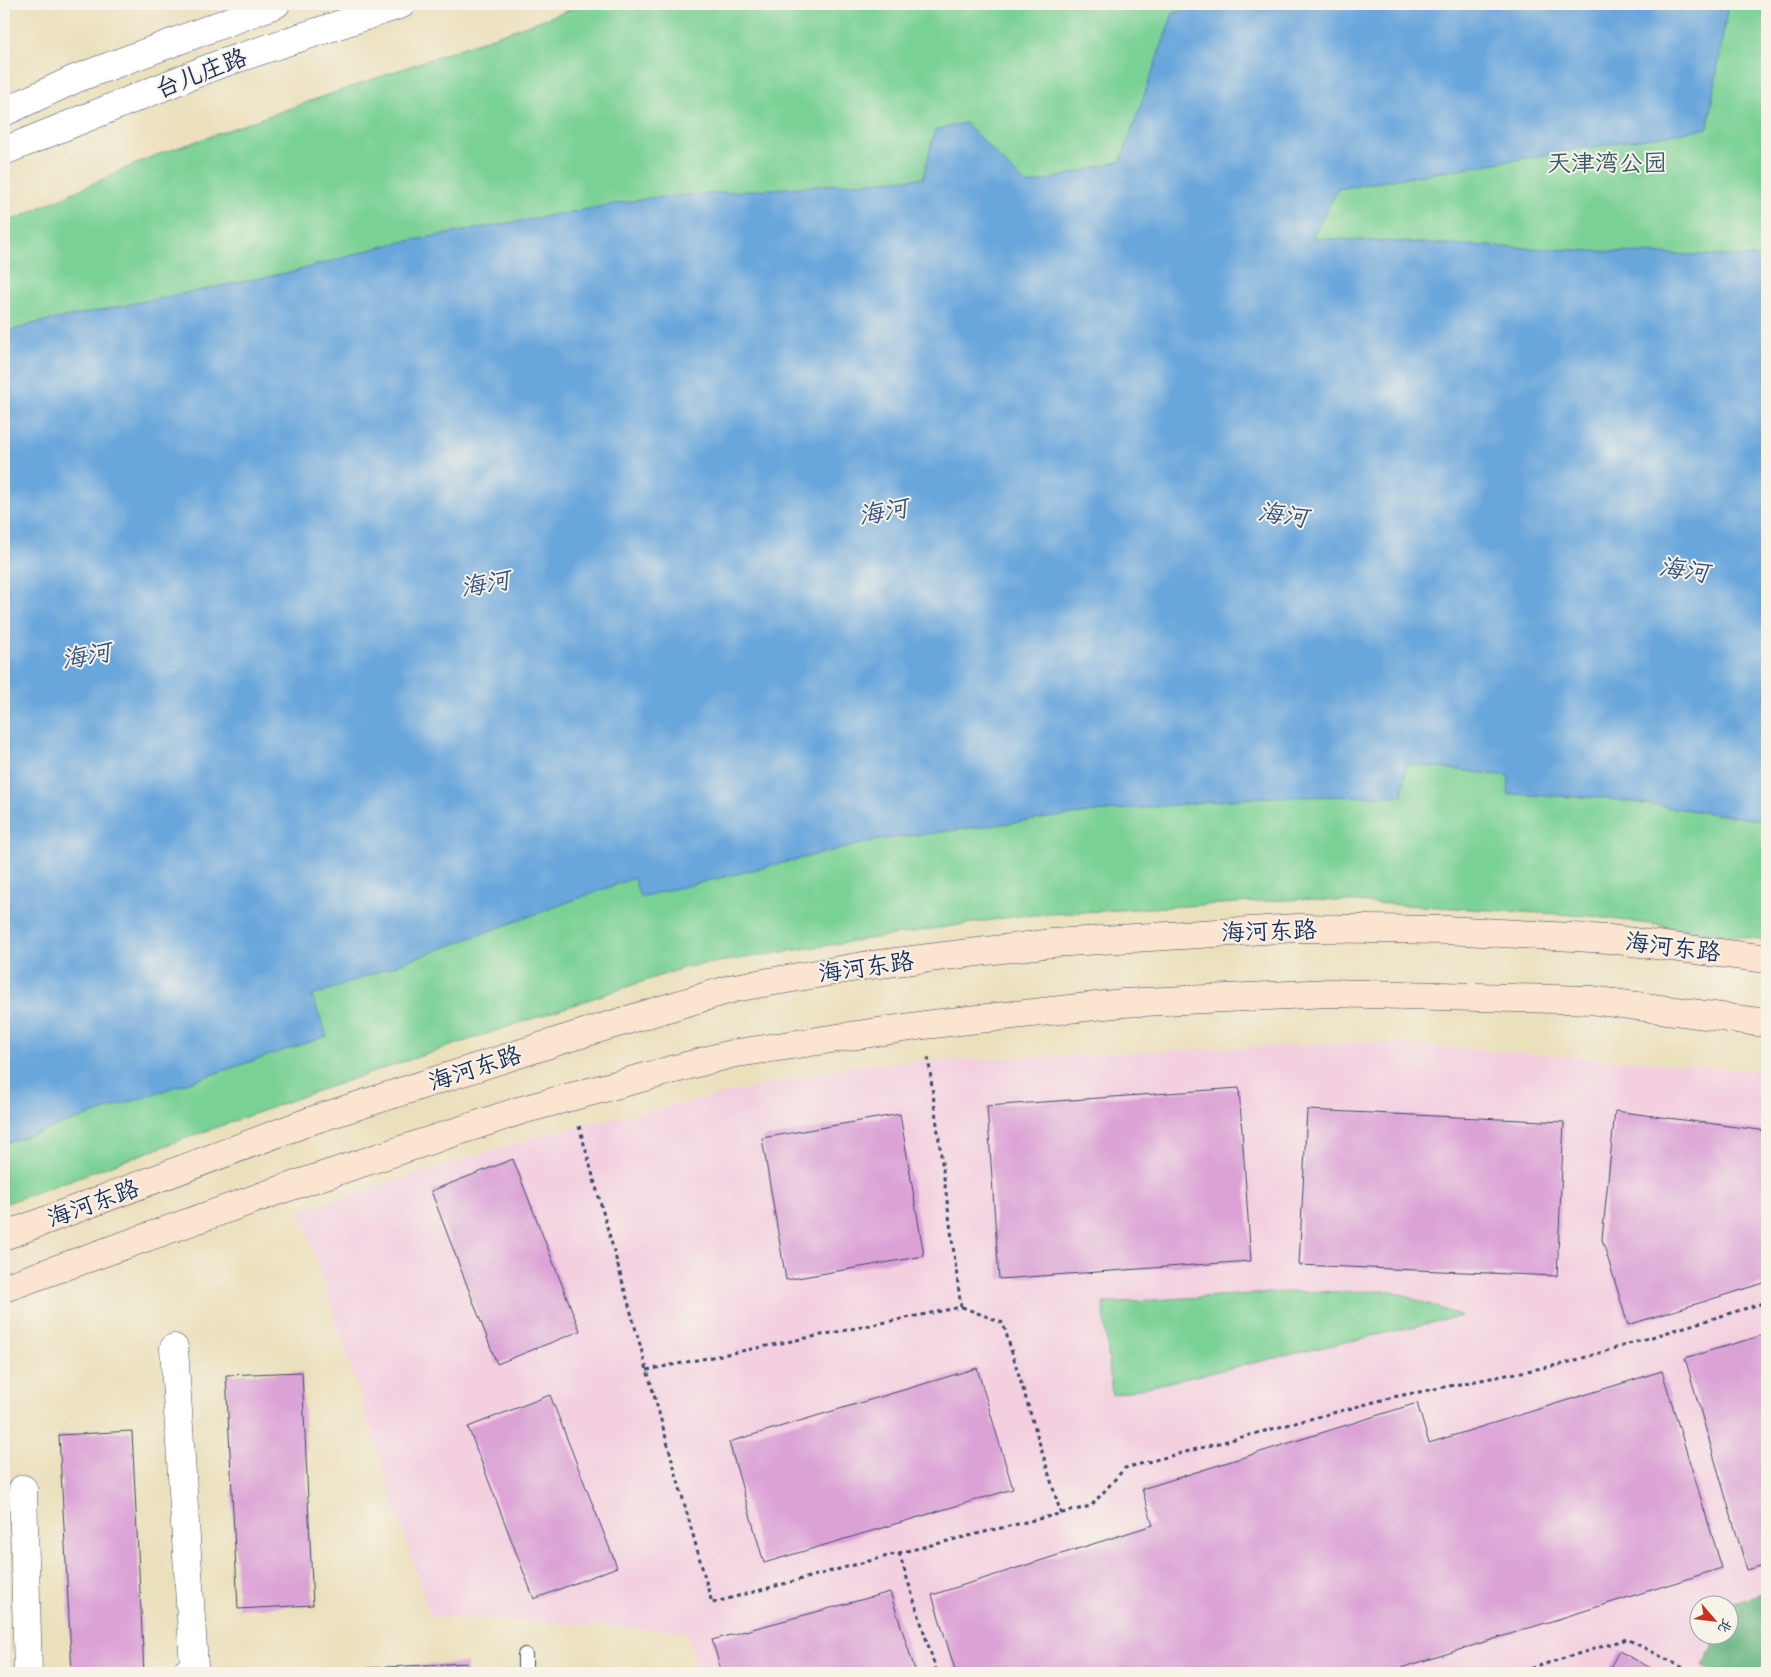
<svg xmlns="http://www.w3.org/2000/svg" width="1771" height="1677" font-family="Caveat,'LXGW WenKai TC',sans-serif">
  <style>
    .built { fill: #f3cfe0; fill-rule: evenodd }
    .green { fill: #7ad195; stroke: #4a807a }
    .forest { fill: #63b37e; stroke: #3f716e }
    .water { fill: #69a6db; stroke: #426a9c }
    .building { fill: #dba2d6 }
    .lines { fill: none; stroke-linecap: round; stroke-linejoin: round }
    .service-casing { stroke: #3a4a6c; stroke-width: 16 }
    .minor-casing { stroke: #3a4a6c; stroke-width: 29 }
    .tertiary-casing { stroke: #3a4a6c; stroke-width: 29 }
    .secondary-casing { stroke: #3a4a6c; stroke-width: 29 }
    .path { stroke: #3a4a6c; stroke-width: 3; stroke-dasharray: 4 4; stroke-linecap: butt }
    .service { stroke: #fff; stroke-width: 14 }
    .minor { stroke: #fff; stroke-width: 28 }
    .tertiary { stroke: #fff; stroke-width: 28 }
    .secondary { stroke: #fce5d0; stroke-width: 28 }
    .labels { text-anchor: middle; stroke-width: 4; stroke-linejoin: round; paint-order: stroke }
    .street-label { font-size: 24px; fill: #1b2f5e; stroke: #f7f3e8 }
    .park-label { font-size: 24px; fill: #33586c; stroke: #f7f3e8 }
    .water-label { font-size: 25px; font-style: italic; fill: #325384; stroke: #f7f3e8 }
  </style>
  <rect width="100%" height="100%" fill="#f7f3e8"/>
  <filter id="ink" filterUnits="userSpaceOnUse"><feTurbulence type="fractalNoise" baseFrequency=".02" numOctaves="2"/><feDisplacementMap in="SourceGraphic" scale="10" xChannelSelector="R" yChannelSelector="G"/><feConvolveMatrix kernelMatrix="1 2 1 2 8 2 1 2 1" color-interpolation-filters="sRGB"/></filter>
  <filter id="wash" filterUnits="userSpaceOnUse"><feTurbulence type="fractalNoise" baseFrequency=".0096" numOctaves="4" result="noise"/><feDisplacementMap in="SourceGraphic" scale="20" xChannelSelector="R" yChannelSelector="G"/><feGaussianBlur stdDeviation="1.12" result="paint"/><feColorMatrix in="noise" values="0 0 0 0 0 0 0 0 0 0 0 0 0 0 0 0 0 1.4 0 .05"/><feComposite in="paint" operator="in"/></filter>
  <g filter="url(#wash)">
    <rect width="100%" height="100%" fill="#ebe0bc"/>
    <path class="built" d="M1374,1042L1767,1071V1673H698L686,1631L430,1616L301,1211L544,1134L861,1064ZM1698,1604H1728V1634H1698Z"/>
    <g class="green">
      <path d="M587,4H1767V940L1590,916L1303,899L1018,916L686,967L317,1091L4,1204V224L151,157Z"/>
      <path d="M1392,1291L1461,1316L1112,1395L1103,1303L1285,1292Z"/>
    </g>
    <path class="forest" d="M1767,1591V1673H1716L1702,1666L1718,1635L1728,1634L1729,1613L1733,1603Z"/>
    <path class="water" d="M1211,4H1728L1708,128L1338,189L1312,238L1662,254L1767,257V821L1603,798L1508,794L1509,776L1407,764L1402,796L1264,797L1095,812L878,840L640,897L634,878L312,996L327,1036L4,1144V333L36,323L296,271L391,244L649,198L923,178L935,130L965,123L1027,185L1121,161L1173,13Z"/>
    <g id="blocks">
      <g class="building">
        <path d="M1239,1088L1251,1261L999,1279L987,1106Z"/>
        <path d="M1307,1110L1564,1122L1557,1276L1299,1265Z"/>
        <path d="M1615,1111L1767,1131V1282L1628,1325L1602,1239Z"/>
        <path d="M900,1114L924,1256L786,1280L762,1138Z"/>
        <path d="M513,1159L580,1331L497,1364L431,1191Z"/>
        <path d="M1767,1334V1564L1747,1570L1685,1358Z"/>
        <path d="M977,1368L1013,1489L764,1563L729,1442Z"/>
        <path d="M1662,1371L1722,1568L1385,1673H956L932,1595L1153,1525L1142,1489L1417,1403L1429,1443Z"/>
        <path d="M302,1372L313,1605L238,1609L226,1375Z"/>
        <path d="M550,1395L617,1567L534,1599L468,1427Z"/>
        <path d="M132,1431L144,1672L72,1673L59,1435Z"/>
        <path d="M890,1592L916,1673H722L712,1640Z"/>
        <path d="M1619,1651L1660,1673H1607Z"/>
        <path d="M467,1663V1673H366V1668Z"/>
      </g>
    </g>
  </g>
  <g filter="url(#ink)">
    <use href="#blocks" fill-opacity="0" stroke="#3a4a6c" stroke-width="1"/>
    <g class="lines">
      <g class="service-casing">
        <path id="service" d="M525,1673V1655"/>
      </g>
      <g class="minor-casing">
        <g id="minor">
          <path d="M174,1348L194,1666L186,1673"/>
          <path d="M23,1489L28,1673"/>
        </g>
      </g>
      <g class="tertiary-casing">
        <g id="tertiary">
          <path d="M4,112L75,79L276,4"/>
          <path d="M4,151L217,65L402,4"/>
        </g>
      </g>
      <g class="secondary-casing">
        <g id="secondary">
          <path d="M4,1236L313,1120L571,1037L734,988L863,966L1052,943L1297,928L1446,930L1609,939L1767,959"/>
          <path d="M4,1288L274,1192L522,1110L731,1054L924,1025L1123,1003L1329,993L1591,1000L1767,1023"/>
        </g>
      </g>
      <g class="path">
        <path d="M579,1126L712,1603L899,1553L1091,1506L1125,1468L1393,1397L1563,1364L1767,1302"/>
        <path d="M962,1307L1003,1323L1061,1514"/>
        <path d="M647,1370L961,1307L928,1056"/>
        <path d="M899,1553L937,1673"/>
        <path d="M1515,1673L1627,1639L1693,1673"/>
      </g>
      <use href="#service" class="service"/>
      <use href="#minor" class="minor"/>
      <use href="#tertiary" class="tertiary"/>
      <use href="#secondary" class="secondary"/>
    </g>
  </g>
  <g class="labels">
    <g class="street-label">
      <text transform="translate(201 73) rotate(-21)" y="8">台儿庄路</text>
      <text transform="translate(1269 931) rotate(-2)" y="8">海河东路</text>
      <text transform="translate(1673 947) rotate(7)" y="8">海河东路</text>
      <text transform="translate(866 967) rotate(-8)" y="8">海河东路</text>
      <text transform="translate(475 1068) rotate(-18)" y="8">海河东路</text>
      <text transform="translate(93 1203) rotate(-20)" y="8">海河东路</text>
    </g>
    <g class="park-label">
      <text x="1607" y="171">天津湾公园</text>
    </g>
    <g class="water-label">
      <text transform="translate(883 511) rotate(-10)" y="9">海河</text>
      <text transform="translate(1283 514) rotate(8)" y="9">海河</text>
      <text transform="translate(1684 569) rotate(8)" y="9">海河</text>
      <text transform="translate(485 583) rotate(-10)" y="9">海河</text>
      <text transform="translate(86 655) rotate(-10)" y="9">海河</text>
    </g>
  </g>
  <rect width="1771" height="1677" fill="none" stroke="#f7f3e8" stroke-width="20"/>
  <g transform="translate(1714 1620) rotate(118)"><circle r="24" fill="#f7f3e8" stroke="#9fa5b1"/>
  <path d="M0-4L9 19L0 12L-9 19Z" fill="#c8321e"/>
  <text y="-8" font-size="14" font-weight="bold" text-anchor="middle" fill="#1b2f5e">北</text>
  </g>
</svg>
